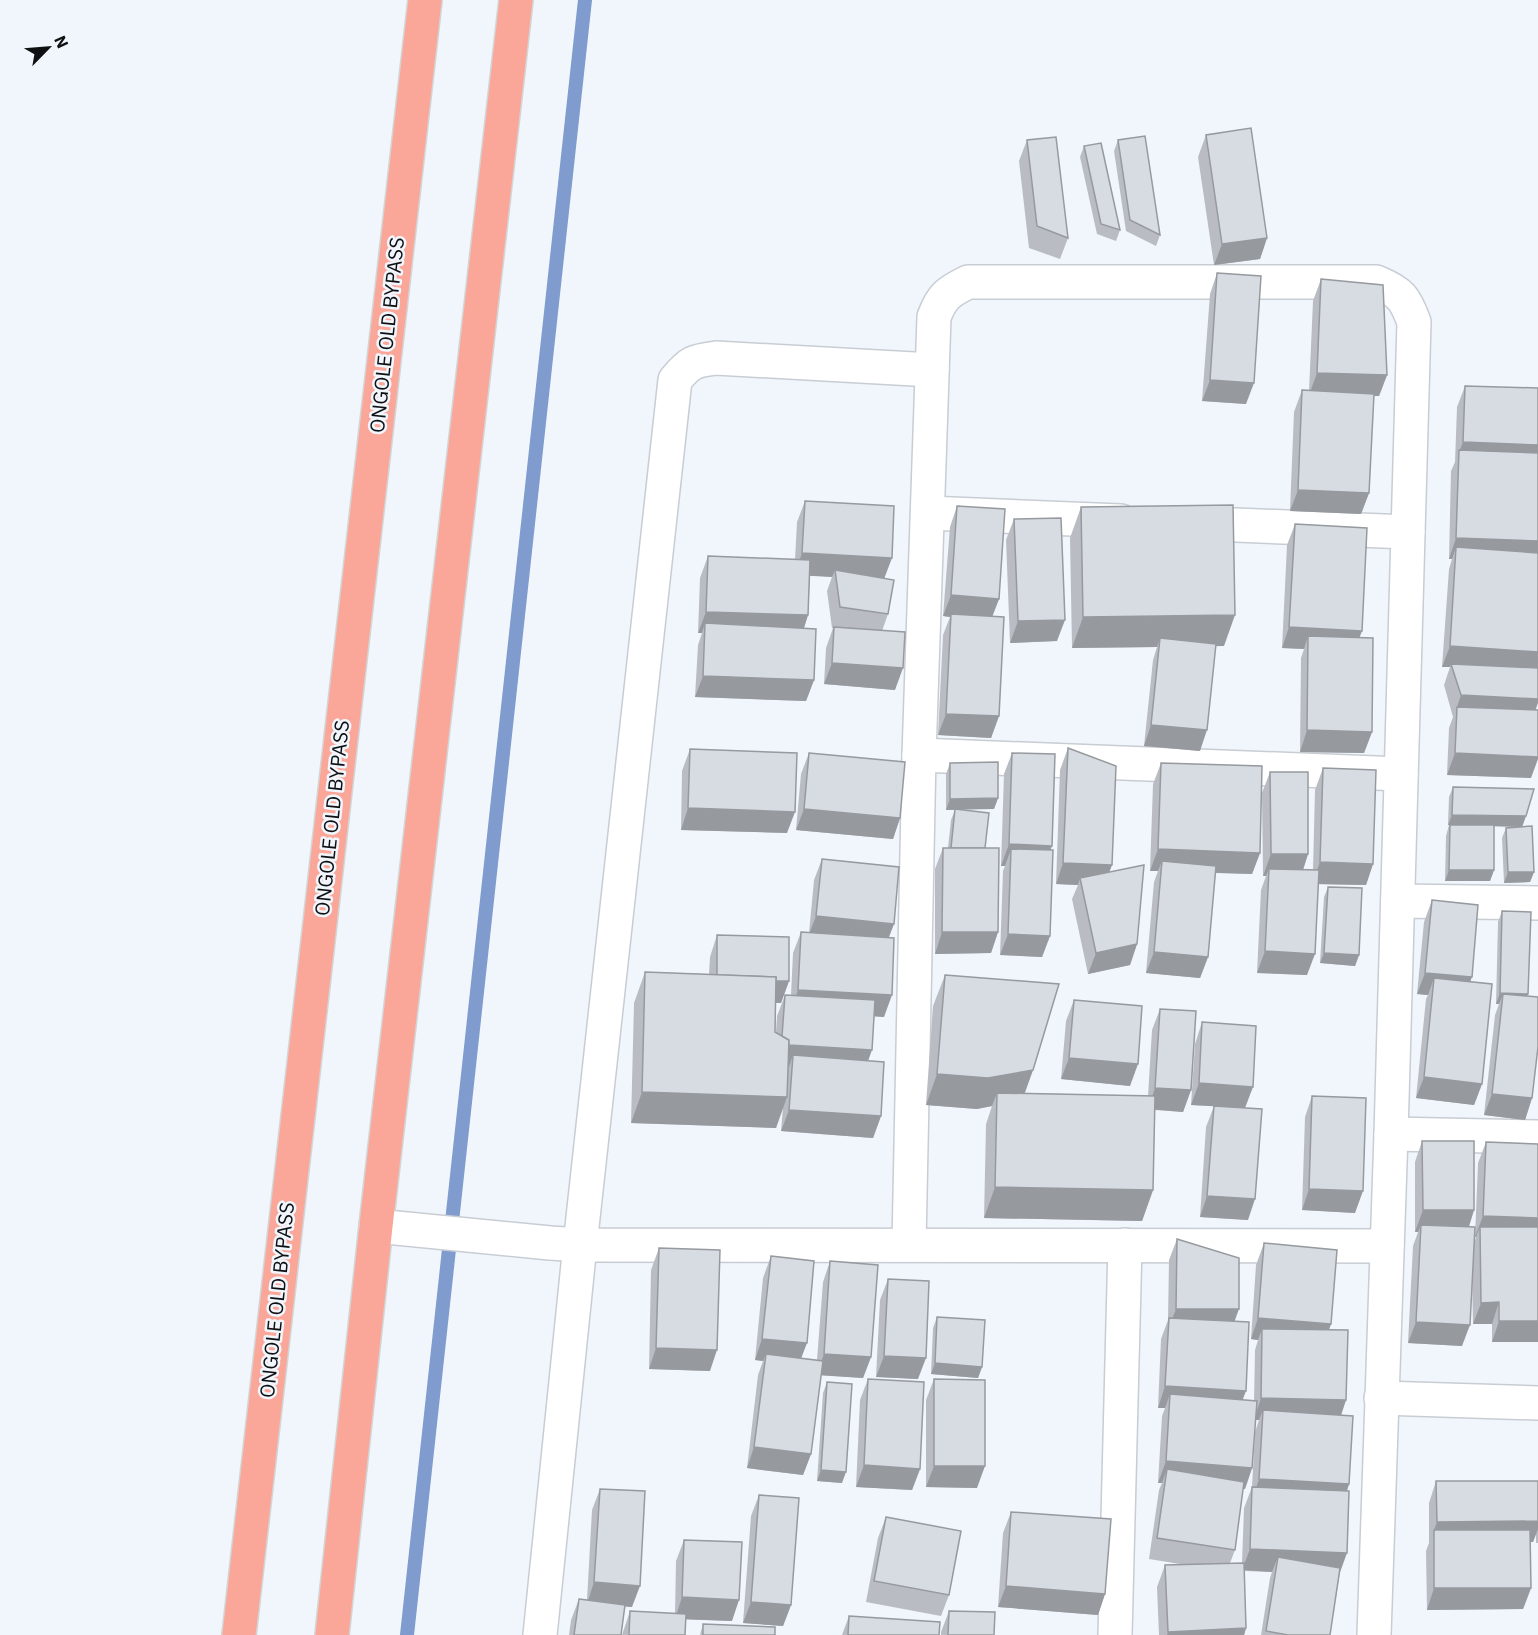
<svg xmlns="http://www.w3.org/2000/svg" width="1538" height="1635" font-family="'IBM Plex Sans',sans-serif">
  <style>
    .lines { fill: none; stroke-linecap: round; stroke-linejoin: round }
    .stream { stroke: #809bce; stroke-width: 14 }
    .minor-casing { stroke: #c8cdd4; stroke-width: 36 }
    .primary-casing { stroke: #d4d4d4; stroke-width: 36 }
    .minor { stroke: #fff; stroke-width: 33 }
    .primary { stroke: #faa79a; stroke-width: 33 }
    .wall { fill: #b9bdc3; fill-rule: evenodd }
    .shaded-wall { fill: #969a9f }
    .building { fill: #d7dce3; stroke: #969a9f; stroke-width: 1.5 }
    .labels { text-anchor: middle; stroke-width: 5; stroke-linejoin: round; paint-order: stroke }
    .street-label { font-size: 20px; fill: #0e1012; stroke: #f1f6fd }
  </style>
  <rect width="100%" height="100%" fill="#f1f6fd"/>
  <g class="lines">
    <path class="stream" d="M407,1635L585,0"/>
    <g class="minor-casing">
      <g id="minor">
        <path d="M928,513L1121,521"/>
        <path d="M1187,523L1408,532"/>
        <path d="M919,755L1401,774"/>
        <path d="M1398,901L1538,903"/>
        <path d="M1391,1134L1538,1137"/>
        <path d="M376,1226L550,1243L580,1245L1387,1246"/>
        <path d="M909,1244L919,755L934,317C942,296 948,292 968,282H1376C1401,292 1405,298 1414,322L1391,1134L1374,1635"/>
        <path d="M1381,1398L1538,1403"/>
        <path d="M540,1635L580,1245L675,380C690,362 693,361 716,358L932,370"/>
        <path d="M1115,1635L1125,1245"/>
      </g>
    </g>
    <g class="primary-casing">
      <g id="primary">
        <path d="M239,1635L425,0"/>
        <path d="M332,1635L376,1226L516,0"/>
      </g>
    </g>
    <use href="#minor" class="minor"/>
    <use href="#primary" class="primary"/>
  </g>
  <g class="wall">
    <path d="M1206,135L1267,238L1260,259L1214,265L1198,157Z"/>
    <path d="M1027,140L1068,238L1060,259L1029,248L1019,161Z"/>
    <path d="M1118,140L1160,235L1156,246L1126,231L1114,151Z"/>
    <path d="M1084,146L1120,230L1116,241L1097,234L1080,157Z"/>
    <path d="M1217,273L1246,404L1202,401L1210,294Z"/>
    <path d="M1321,279L1387,375L1379,396H1373L1369,493L1361,514L1290,511L1294,412L1302,390L1309,391L1313,301Z"/>
    <path d="M1465,386L1535,710L1531,778L1447,775L1449,728L1453,717L1444,685L1450,667H1442L1449,569L1452,559H1449L1451,471L1455,462L1457,407Z"/>
    <path d="M805,501L885,578L888,614L882,631L895,690L824,684L826,648L833,628H832L827,591L832,577L810,575L808,615L804,628L814,680L806,701L695,697L698,645L702,633H698L700,578L708,556L795,560L797,522Z"/>
    <path d="M957,506L999,599L992,616L999,716L991,738L938,735L943,635L950,617L943,616L950,527Z"/>
    <path d="M1081,507L1224,646H1216L1200,751L1144,746L1153,660L1157,647L1072,648L1070,538Z"/>
    <path d="M1014,519L1057,641L1010,643L1006,540Z"/>
    <path d="M1295,524L1359,638L1372,732L1364,753L1300,752L1301,658L1304,649L1282,648L1287,545Z"/>
    <path d="M1068,748L1112,865L1109,872L1137,944L1130,965L1088,974L1072,899L1078,885L1056,884L1060,770Z"/>
    <path d="M690,749L787,833L681,830L682,771Z"/>
    <path d="M809,753L900,818L893,839L796,830L801,774Z"/>
    <path d="M1012,753L1051,850L1050,936L1042,957L1000,955L1003,871L1005,866H1001L1004,774Z"/>
    <path d="M950,763L998,798L994,809H961L985,848L998,932L991,953L935,954V869L943,848H948L951,820L955,810H946V774Z"/>
    <path d="M1161,763L1260,853L1252,874L1215,873L1208,957L1200,978L1146,973L1154,882L1158,871H1150L1153,784Z"/>
    <path d="M1323,768L1373,864L1366,885L1319,884L1307,975L1257,973L1261,890L1266,876H1263L1262,793L1270,772L1308,854L1303,870H1313L1315,790Z"/>
    <path d="M1453,787L1526,816L1522,827L1494,826V870L1490,881H1445L1446,836L1449,825H1448L1449,797Z"/>
    <path d="M1506,828L1534,872L1530,882L1504,883L1502,838Z"/>
    <path d="M822,859L889,938L884,1017L874,1016L868,1061L881,1116L873,1138L781,1131L783,1107L776,1128L631,1123L634,1003L645,972L709,974L710,957L717,935L789,981L781,1003H776L775,1032L776,1033L777,1016L785,995H791L793,953L801,932L809,933L814,880Z"/>
    <path d="M1328,887L1359,955L1355,966L1320,963L1324,897Z"/>
    <path d="M1432,900L1470,982L1482,1084L1474,1105L1416,1098L1426,999L1428,995L1417,994L1424,922Z"/>
    <path d="M1502,911L1528,994L1527,996L1532,1098L1525,1120L1484,1115L1495,1015L1499,1004H1496L1498,922Z"/>
    <path d="M945,975L1033,1070L1024,1093L1148,1096L1152,1030L1160,1009L1191,1090L1183,1112L1155,1110L1153,1190L1142,1221L984,1218L986,1124L992,1106L977,1109L926,1105L933,1006Z"/>
    <path d="M1074,1000L1130,1086L1061,1079L1066,1021Z"/>
    <path d="M1202,1022L1245,1108L1248,1220L1200,1217L1206,1127L1214,1106L1191,1105L1195,1044Z"/>
    <path d="M1312,1096L1355,1213L1302,1210L1305,1117Z"/>
    <path d="M1422,1141L1474,1210L1469,1227L1474,1244L1476,1237H1475L1478,1163L1486,1142L1538,1144V1342H1492V1324H1473L1472,1276L1462,1346L1408,1343L1413,1246L1418,1232H1415V1162Z"/>
    <path d="M1177,1239L1235,1321L1242,1400L1254,1401L1255,1350L1258,1340L1251,1339L1256,1265L1264,1243L1331,1324L1329,1330L1346,1400L1341,1415L1349,1484L1347,1491L1340,1572L1330,1635H1261L1270,1578L1272,1572L1244,1571L1246,1628L1244,1635H1159L1157,1587L1165,1565H1186L1149,1559L1159,1490L1162,1483H1158L1162,1416L1165,1408H1158L1161,1339L1168,1320L1169,1260ZM1255,1420H1259L1255,1432L1252,1487L1244,1508L1242,1563H1230L1235,1550L1243,1489H1245L1252,1468Z"/>
    <path d="M659,1248L710,1371L649,1369L651,1270Z"/>
    <path d="M771,1256L801,1358L817,1360L823,1282L830,1261L871,1357L863,1378L821,1375L811,1454L803,1475L747,1468L758,1375L763,1361L755,1360L763,1278Z"/>
    <path d="M888,1279L918,1379L876,1377L880,1300Z"/>
    <path d="M937,1317L982,1367L978,1378L931,1374L933,1328Z"/>
    <path d="M868,1379L920,1469L912,1490L856,1487L860,1400Z"/>
    <path d="M934,1379L977,1488L926,1487V1400Z"/>
    <path d="M827,1382L842,1483L817,1481L823,1393Z"/>
    <path d="M1436,1481H1538V1543H1536V1534L1533,1542H1530L1531,1588L1523,1609L1427,1610L1426,1551L1429,1543V1503Z"/>
    <path d="M600,1489L632,1607L625,1606L621,1635H569L571,1620L579,1599L587,1600L592,1510Z"/>
    <path d="M759,1495L791,1605L783,1626L743,1623L751,1516Z"/>
    <path d="M1011,1512L1105,1594L1098,1615L998,1607L1003,1533Z"/>
    <path d="M886,1517L949,1595L941,1616L866,1602L878,1538Z"/>
    <path d="M684,1540L732,1621L686,1619L685,1635H622L630,1611L675,1614L676,1561Z"/>
    <path d="M949,1611L994,1635H941V1632Z"/>
    <path d="M849,1616L939,1635H842Z"/>
    <path d="M703,1624L775,1635H700Z"/>
  </g>
  <g class="shaded-wall">
    <path d="M1267,238L1260,259L1214,265L1222,244Z"/>
    <path d="M1317,373L1387,375L1379,396L1309,395Z"/>
    <path d="M1210,380L1254,383L1246,404L1202,401Z"/>
    <path d="M1463,442L1538,445V467L1459,452Z"/>
    <path d="M1298,490L1369,493L1361,514L1290,511Z"/>
    <path d="M1456,538L1538,541V563L1456,547L1452,559H1449Z"/>
    <path d="M802,553L892,558L884,579L835,570L832,577L794,575Z"/>
    <path d="M951,595L999,599L991,620L951,614L950,617L943,616Z"/>
    <path d="M706,612L808,615L801,637L705,623L702,633H698Z"/>
    <path d="M1235,615L1224,646L1160,647V638L1157,647L1072,648L1083,617Z"/>
    <path d="M1065,620L1057,641L1010,643L1018,621Z"/>
    <path d="M1289,627L1362,631L1354,652L1308,636L1304,649L1282,648Z"/>
    <path d="M1450,646L1538,652V674L1451,664L1450,667H1442Z"/>
    <path d="M832,663L903,668L895,690L824,684Z"/>
    <path d="M703,676L814,680L806,701L695,697Z"/>
    <path d="M1461,695L1538,699V703L1532,720L1457,707Z"/>
    <path d="M946,714L999,716L991,738L938,735Z"/>
    <path d="M1151,725L1207,730L1200,751L1144,746Z"/>
    <path d="M1307,730L1372,732L1364,753L1300,752Z"/>
    <path d="M1455,753L1538,757V759L1531,778L1447,775Z"/>
    <path d="M998,798L994,809L946,810L950,799Z"/>
    <path d="M688,808L795,812L787,833L681,830Z"/>
    <path d="M804,809L900,818L893,839L796,830Z"/>
    <path d="M1452,815L1526,816L1522,827L1448,825Z"/>
    <path d="M1009,844L1052,846L1044,867L1011,849L1005,866H1001Z"/>
    <path d="M1158,849L1260,853L1252,874L1161,871L1162,861L1158,871H1150Z"/>
    <path d="M1271,854H1308L1301,876L1269,869L1266,876H1263Z"/>
    <path d="M1320,862L1373,864L1366,885L1312,884Z"/>
    <path d="M1063,863L1112,865L1104,886L1080,878L1078,885L1056,884Z"/>
    <path d="M1449,870H1494L1490,881H1445Z"/>
    <path d="M1508,872H1534L1530,882L1504,883Z"/>
    <path d="M816,916L894,924L886,945L808,937Z"/>
    <path d="M942,932H998L991,953L935,954Z"/>
    <path d="M1008,934L1050,936L1042,957L1000,955Z"/>
    <path d="M1137,944L1130,965L1088,974L1096,953Z"/>
    <path d="M1265,951L1315,954L1307,975L1257,973Z"/>
    <path d="M1154,952L1208,957L1200,978L1146,973Z"/>
    <path d="M1324,953L1359,955L1355,966L1320,963Z"/>
    <path d="M1425,973L1472,977L1464,998L1434,978L1428,995L1417,994Z"/>
    <path d="M717,980L789,981L781,1003L709,1001Z"/>
    <path d="M798,990L892,995L884,1017L790,1011Z"/>
    <path d="M1500,993L1528,994L1524,1004L1503,994L1499,1004H1496Z"/>
    <path d="M782,1045L872,1050L864,1072L793,1055L789,1067L774,1066Z"/>
    <path d="M1069,1058L1138,1064L1130,1086L1061,1079Z"/>
    <path d="M1033,1070L1022,1101L997,1093L992,1106L977,1109L926,1105L937,1074Z"/>
    <path d="M1424,1077L1482,1084L1474,1105L1416,1098Z"/>
    <path d="M1199,1083L1253,1087L1245,1108L1191,1105Z"/>
    <path d="M1155,1088L1191,1090L1183,1112L1148,1109Z"/>
    <path d="M642,1092L787,1097L776,1128L631,1123Z"/>
    <path d="M1492,1094L1532,1098L1525,1120L1484,1115Z"/>
    <path d="M789,1110L881,1116L873,1138L781,1131Z"/>
    <path d="M995,1187L1153,1190L1142,1221L984,1218Z"/>
    <path d="M1309,1189L1363,1191L1355,1213L1302,1210Z"/>
    <path d="M1207,1196L1255,1199L1248,1220L1200,1217Z"/>
    <path d="M1423,1210H1474L1467,1232L1421,1225L1418,1232H1415Z"/>
    <path d="M1483,1216L1538,1218V1240L1480,1227L1476,1237H1475Z"/>
    <path d="M1499,1302L1492,1324H1473L1481,1303Z"/>
    <path d="M1176,1309H1239L1231,1331L1168,1330Z"/>
    <path d="M1258,1318L1331,1324L1323,1345L1262,1329L1258,1340L1251,1339Z"/>
    <path d="M1499,1321H1538V1342H1492Z"/>
    <path d="M1416,1322L1470,1325L1462,1346L1408,1343Z"/>
    <path d="M762,1339L807,1343L799,1364L766,1354L763,1361L755,1360Z"/>
    <path d="M656,1348L717,1350L710,1371L649,1369Z"/>
    <path d="M824,1354L871,1357L863,1378L816,1375Z"/>
    <path d="M884,1356L926,1358L918,1379L876,1377Z"/>
    <path d="M935,1363L982,1367L978,1378L931,1374Z"/>
    <path d="M1165,1386L1246,1391L1238,1412L1170,1394L1165,1408H1158Z"/>
    <path d="M1261,1398L1346,1400L1339,1421L1263,1410L1259,1420H1254Z"/>
    <path d="M754,1447L811,1454L803,1475L747,1468Z"/>
    <path d="M1166,1461L1252,1468L1245,1489L1165,1483L1167,1469L1162,1483H1158Z"/>
    <path d="M864,1465L920,1469L912,1490L856,1487Z"/>
    <path d="M934,1466H985L977,1488L926,1487Z"/>
    <path d="M821,1470L846,1472L842,1483L817,1481Z"/>
    <path d="M1259,1479L1349,1484L1342,1505L1252,1500Z"/>
    <path d="M1538,1521V1529L1533,1542L1434,1543V1530L1437,1522Z"/>
    <path d="M1250,1549L1347,1553L1339,1575L1278,1557L1272,1572L1242,1570Z"/>
    <path d="M594,1582L640,1586L632,1607L587,1604Z"/>
    <path d="M1006,1586L1105,1594L1098,1615L998,1607Z"/>
    <path d="M1434,1588H1531L1523,1609L1427,1610Z"/>
    <path d="M682,1597L739,1600L732,1621L675,1619Z"/>
    <path d="M751,1602L791,1605L783,1626L743,1623Z"/>
    <path d="M1246,1628L1244,1635H1167L1168,1632Z"/>
  </g>
  <g class="building">
    <path d="M1251,128L1267,238L1222,244L1206,135Z"/>
    <path d="M1145,136L1160,235L1130,220L1118,140Z"/>
    <path d="M1056,137L1068,238L1037,226L1027,140Z"/>
    <path d="M1101,143L1120,230L1101,224L1084,146Z"/>
    <path d="M1217,273L1261,276L1254,383L1210,380Z"/>
    <path d="M1321,279L1383,285L1387,375L1317,373Z"/>
    <path d="M1465,386L1538,388V445L1463,442Z"/>
    <path d="M1302,390L1374,394L1369,493L1298,490Z"/>
    <path d="M1459,450L1538,453V541L1456,538Z"/>
    <path d="M805,501L894,506L892,558L802,553Z"/>
    <path d="M1233,505L1235,615L1083,617L1081,507Z"/>
    <path d="M957,506L1005,509L999,599L951,595Z"/>
    <path d="M1061,518L1065,620L1018,621L1014,519Z"/>
    <path d="M1295,524L1367,528L1362,631L1289,627Z"/>
    <path d="M1456,547L1538,553V652L1450,646Z"/>
    <path d="M708,556L810,560L808,615L706,612Z"/>
    <path d="M835,570L894,580L888,614L840,607Z"/>
    <path d="M951,614L1004,617L999,716L946,714Z"/>
    <path d="M705,623L816,629L814,680L703,676Z"/>
    <path d="M834,627L905,632L903,668L832,663Z"/>
    <path d="M1308,636L1373,638L1372,732L1307,730Z"/>
    <path d="M1160,638L1216,644L1207,730L1151,725Z"/>
    <path d="M1451,664L1538,668V699L1461,695Z"/>
    <path d="M1457,707L1538,710V757L1455,753Z"/>
    <path d="M1068,748L1116,766L1112,865L1063,863Z"/>
    <path d="M690,749L797,753L795,812L688,808Z"/>
    <path d="M809,753L905,762L900,818L804,809Z"/>
    <path d="M1012,753L1055,754L1052,846L1009,844Z"/>
    <path d="M998,762V798L950,799V763Z"/>
    <path d="M1161,763L1262,766L1260,853L1158,849Z"/>
    <path d="M1323,768L1376,770L1373,864L1320,862Z"/>
    <path d="M1270,772H1308V854H1271Z"/>
    <path d="M1453,787L1534,789L1526,816L1452,815Z"/>
    <path d="M955,809L989,813L985,848H951Z"/>
    <path d="M1450,825H1494V870H1449Z"/>
    <path d="M1532,826L1534,872H1508L1506,828Z"/>
    <path d="M943,848H999L998,932H942Z"/>
    <path d="M1011,849L1053,850L1050,936L1008,934Z"/>
    <path d="M822,859L899,867L894,924L816,916Z"/>
    <path d="M1162,861L1216,866L1208,957L1154,952Z"/>
    <path d="M1144,865L1137,944L1096,953L1080,878Z"/>
    <path d="M1269,869L1319,870L1315,954L1265,951Z"/>
    <path d="M1328,887L1362,888L1359,955L1324,953Z"/>
    <path d="M1432,900L1478,905L1472,977L1425,973Z"/>
    <path d="M1502,911L1531,912L1528,994L1500,993Z"/>
    <path d="M801,932L894,938L892,995L798,990Z"/>
    <path d="M717,935L789,937V981H776V977L717,975Z"/>
    <path d="M645,972L776,977L775,1032L789,1040L787,1097L642,1092Z"/>
    <path d="M945,975L1059,984L1033,1070L988,1078L937,1074Z"/>
    <path d="M1434,978L1492,984L1482,1084L1424,1077Z"/>
    <path d="M1503,994L1538,997V1047L1532,1098L1492,1094Z"/>
    <path d="M785,995L875,1000L872,1050L789,1045V1040L782,1036Z"/>
    <path d="M1074,1000L1142,1006L1138,1064L1069,1058Z"/>
    <path d="M1160,1009L1196,1011L1191,1090L1155,1088Z"/>
    <path d="M1202,1022L1256,1026L1253,1087L1199,1083Z"/>
    <path d="M793,1055L884,1062L881,1116L789,1110Z"/>
    <path d="M997,1093L1155,1096L1153,1190L995,1187Z"/>
    <path d="M1312,1096L1366,1098L1363,1191L1309,1189Z"/>
    <path d="M1214,1106L1262,1109L1255,1199L1207,1196Z"/>
    <path d="M1422,1141H1474V1210H1423Z"/>
    <path d="M1486,1142L1538,1144V1218L1483,1216Z"/>
    <path d="M1421,1225L1475,1227L1470,1325L1416,1322Z"/>
    <path d="M1480,1227H1538V1321H1499V1302L1481,1303Z"/>
    <path d="M1177,1239L1239,1258V1309H1176Z"/>
    <path d="M1264,1243L1337,1250L1331,1324L1258,1318Z"/>
    <path d="M659,1248L720,1250L717,1350L656,1348Z"/>
    <path d="M771,1256L814,1261L807,1343L762,1339Z"/>
    <path d="M830,1261L878,1265L871,1357L824,1354Z"/>
    <path d="M888,1279L929,1281L926,1358L884,1356Z"/>
    <path d="M937,1317L985,1320L982,1367L935,1363Z"/>
    <path d="M1169,1318L1249,1322L1246,1391L1165,1386Z"/>
    <path d="M1262,1329L1348,1330L1346,1400L1261,1398Z"/>
    <path d="M766,1354L823,1361L811,1454L754,1447Z"/>
    <path d="M868,1379L924,1382L920,1469L864,1465Z"/>
    <path d="M934,1379L985,1380V1466H934Z"/>
    <path d="M827,1382L852,1384L846,1472L821,1470Z"/>
    <path d="M1170,1394L1257,1401L1252,1468L1166,1461Z"/>
    <path d="M1263,1410L1353,1416L1349,1484L1259,1479Z"/>
    <path d="M1167,1469L1244,1482L1235,1550L1157,1538Z"/>
    <path d="M1436,1481H1538V1521L1437,1522Z"/>
    <path d="M1252,1487L1349,1491L1347,1553L1250,1549Z"/>
    <path d="M600,1489L645,1491L640,1586L594,1582Z"/>
    <path d="M759,1495L799,1498L791,1605L751,1602Z"/>
    <path d="M1011,1512L1111,1519L1105,1594L1006,1586Z"/>
    <path d="M886,1517L961,1531L949,1595L874,1581Z"/>
    <path d="M1434,1530H1530L1531,1588H1434Z"/>
    <path d="M684,1540L742,1542L739,1600L682,1597Z"/>
    <path d="M1278,1557L1340,1568L1330,1635H1288L1266,1631Z"/>
    <path d="M1244,1563L1246,1628L1168,1632L1165,1565Z"/>
    <path d="M579,1599L625,1605L621,1635H574Z"/>
    <path d="M630,1611L686,1614L685,1635H629Z"/>
    <path d="M949,1611L995,1612L994,1635H948Z"/>
    <path d="M849,1616L940,1622L939,1635H848Z"/>
    <path d="M703,1624L775,1627V1635H703Z"/>
  </g>
  <g class="labels">
    <g class="street-label">
      <text transform="translate(387 335) rotate(-84)" y="7">ONGOLE OLD BYPASS</text>
      <text transform="translate(332 818) rotate(-84)" y="7">ONGOLE OLD BYPASS</text>
      <text transform="translate(277 1300) rotate(-84)" y="7">ONGOLE OLD BYPASS</text>
    </g>
  </g>
  <g transform="translate(48 48) rotate(65)" stroke="#f1f6fd" stroke-width="4.5" paint-order="stroke">
  <path d="M0-4.5L10 22L0 15L-10 22Z" fill="#0e1012"/>
  <text y="-9" font-size="16" font-weight="bold" text-anchor="middle" fill="#0e1012">N</text>
  </g>
</svg>
